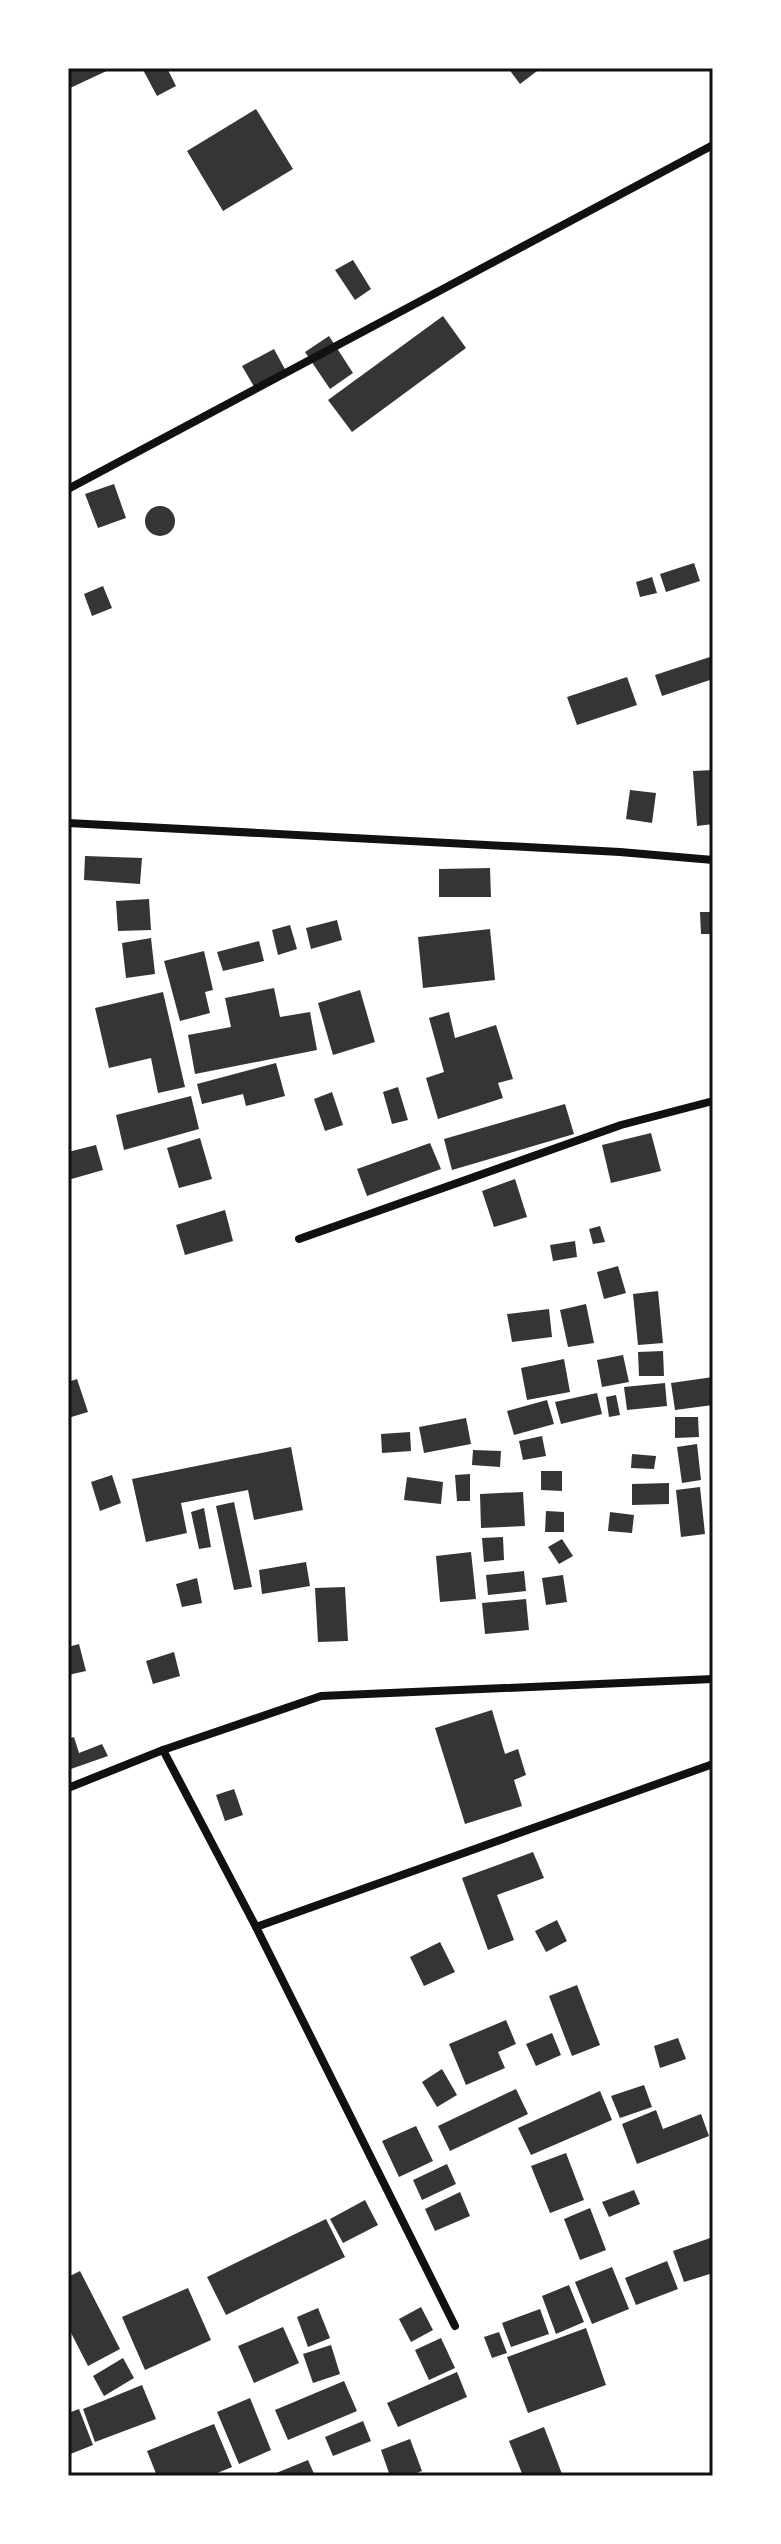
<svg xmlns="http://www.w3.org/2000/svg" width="781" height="2544" font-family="Ubuntu,sans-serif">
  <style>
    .building { fill: #353535 }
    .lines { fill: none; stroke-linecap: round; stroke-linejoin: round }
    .minor { stroke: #111; stroke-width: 8 }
    .neatline { fill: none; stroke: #111; stroke-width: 3 }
  </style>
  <rect width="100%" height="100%" fill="#fff"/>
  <g class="building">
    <path d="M68,68H113L68,89Z"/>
    <path d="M142,68H167L176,86L157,96Z"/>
    <path d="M508,68H541L520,84Z"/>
    <path d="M256,109L293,169L223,211L187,151Z"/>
    <path d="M353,260L371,289L355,300L335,270Z"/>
    <path d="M443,316L466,348L352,432L328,400Z"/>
    <path d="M329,336L353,373L330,389L305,352Z"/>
    <path d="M274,349L287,373L256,390L242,366Z"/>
    <path d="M114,484L126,518L98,528L85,494Z"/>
    <circle cx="160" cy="521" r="15"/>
    <path d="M694,563L700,581L666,592L660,574Z"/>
    <path d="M652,577L657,593L640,597L636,582Z"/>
    <path d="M103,586L112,608L92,616L84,594Z"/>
    <path d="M713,656V679L662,696L655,675Z"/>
    <path d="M627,677L637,705L577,725L567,697Z"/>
    <path d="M713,770V824L697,826L693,771Z"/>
    <path d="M630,790L656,793L652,823L626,819Z"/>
    <path d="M85,856L142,858L140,884L84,880Z"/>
    <path d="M490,868L491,897H439V869Z"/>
    <path d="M149,899L151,930L118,931L116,901Z"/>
    <path d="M700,912H713V934H701Z"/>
    <path d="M337,920L342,940L311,949L306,928Z"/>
    <path d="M290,925L297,949L278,955L272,930Z"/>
    <path d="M490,929L495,980L423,988L418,937Z"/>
    <path d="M151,938L155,974L126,978L122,943Z"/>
    <path d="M259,941L264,961L223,971L217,952Z"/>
    <path d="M204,951L213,990L205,992L210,1013L180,1021L164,961Z"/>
    <path d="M274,988L280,1017L310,1012L317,1050L195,1074L188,1035L231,1027L225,998Z"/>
    <path d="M360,990L375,1042L333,1055L318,1003Z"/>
    <path d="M163,992L185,1087L158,1093L151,1058L109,1068L95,1008Z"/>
    <path d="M449,1012L455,1038L496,1025L513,1079L498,1083L503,1098L438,1119L426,1078L444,1072L429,1018Z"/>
    <path d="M276,1063L285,1096L246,1106L243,1094L202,1104L197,1084Z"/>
    <path d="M398,1087L408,1120L392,1124L383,1092Z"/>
    <path d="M332,1092L343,1125L325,1131L314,1099Z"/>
    <path d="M191,1096L199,1129L124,1150L116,1115Z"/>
    <path d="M565,1104L574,1134L452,1170L444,1139Z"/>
    <path d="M651,1133L661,1171L611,1183L602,1145Z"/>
    <path d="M200,1138L212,1179L179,1188L167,1148Z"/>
    <path d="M430,1143L441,1169L367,1196L357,1169Z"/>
    <path d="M96,1145L103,1170L68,1180V1152Z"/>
    <path d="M515,1179L527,1217L494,1227L482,1191Z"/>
    <path d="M225,1210L233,1241L185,1255L176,1225Z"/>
    <path d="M600,1226L605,1242L593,1244L589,1229Z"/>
    <path d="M575,1241L577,1257L553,1261L550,1245Z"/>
    <path d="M618,1266L626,1293L604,1299L597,1272Z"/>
    <path d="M658,1291L663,1343L638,1345L633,1294Z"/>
    <path d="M586,1304L594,1343L568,1347L560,1310Z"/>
    <path d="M549,1309L552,1337L512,1342L507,1314Z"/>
    <path d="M663,1351L664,1376H639L638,1352Z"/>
    <path d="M623,1355L629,1382L602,1387L597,1360Z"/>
    <path d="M564,1359L570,1392L527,1400L521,1368Z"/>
    <path d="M713,1377V1405L675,1410L671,1383Z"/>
    <path d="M77,1379L88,1412L68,1418V1382Z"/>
    <path d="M665,1383L667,1406L627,1410L624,1387Z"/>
    <path d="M597,1393L602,1414L561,1424L555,1402Z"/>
    <path d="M616,1395L620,1415L609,1417L606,1397Z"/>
    <path d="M547,1400L554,1424L514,1435L507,1411Z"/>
    <path d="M675,1417H698L699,1437L675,1438Z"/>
    <path d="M466,1418L471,1444L424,1453L419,1427Z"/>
    <path d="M410,1432L411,1451L382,1453L381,1434Z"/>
    <path d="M542,1436L546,1456L523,1460L519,1441Z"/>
    <path d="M697,1444L701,1480L682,1483L677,1447Z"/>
    <path d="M291,1447L303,1510L254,1520L248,1490L181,1503L187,1533L146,1542L132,1479Z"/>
    <path d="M473,1450L501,1451L500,1467L472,1465Z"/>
    <path d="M632,1454L656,1456L654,1469L631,1468Z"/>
    <path d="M541,1471H562V1491L541,1490Z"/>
    <path d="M470,1474V1501H457L455,1475Z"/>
    <path d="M112,1475L121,1503L100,1511L91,1482Z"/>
    <path d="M407,1477L443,1482L441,1504L404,1500Z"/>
    <path d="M669,1483V1504L632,1505V1484Z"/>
    <path d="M700,1487L705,1534L681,1537L676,1490Z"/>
    <path d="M523,1492L525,1526L481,1528L480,1494Z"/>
    <path d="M234,1502L252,1587L234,1590L216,1506Z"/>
    <path d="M204,1508L211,1547L199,1549L191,1512Z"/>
    <path d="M546,1511L564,1512V1532H545Z"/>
    <path d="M610,1512L634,1515L632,1533L608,1531Z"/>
    <path d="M503,1537L504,1560L484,1562L482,1538Z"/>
    <path d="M562,1539L573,1556L559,1564L548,1547Z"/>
    <path d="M471,1552L476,1599L440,1602L436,1556Z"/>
    <path d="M306,1562L310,1586L262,1594L259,1570Z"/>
    <path d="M524,1571L526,1591L488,1595L486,1575Z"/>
    <path d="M563,1575L567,1602L546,1605L542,1578Z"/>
    <path d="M197,1578L202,1603L182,1607L176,1584Z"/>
    <path d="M345,1587L348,1641L318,1642L315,1588Z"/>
    <path d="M526,1599L529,1630L485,1634L482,1603Z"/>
    <path d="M79,1644L86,1671L68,1675V1647Z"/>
    <path d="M174,1652L180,1676L153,1684L146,1661Z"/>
    <path d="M492,1710L505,1754L518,1749L526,1775L514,1780L522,1806L465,1824L435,1728Z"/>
    <path d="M74,1737L79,1753L102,1744L108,1756L68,1770V1739Z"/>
    <path d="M234,1789L243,1815L225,1821L216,1795Z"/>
    <path d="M533,1852L544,1878L497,1895L514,1940L488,1950L462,1878Z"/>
    <path d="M557,1920L567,1941L546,1952L535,1931Z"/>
    <path d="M440,1942L455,1972L424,1986L410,1957Z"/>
    <path d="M577,1985L600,2045L572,2056L549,1996Z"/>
    <path d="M506,2020L516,2044L498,2052L505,2068L466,2085L449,2044Z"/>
    <path d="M552,2033L561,2055L536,2066L526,2044Z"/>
    <path d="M678,2038L686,2059L660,2068L654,2046Z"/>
    <path d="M442,2069L457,2095L437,2107L422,2082Z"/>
    <path d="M644,2085L652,2107L620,2118L611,2096Z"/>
    <path d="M516,2089L528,2114L450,2151L438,2126Z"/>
    <path d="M600,2091L612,2120L531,2155L518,2128Z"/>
    <path d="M656,2110L663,2129L701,2114L709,2136L637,2164L622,2124Z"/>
    <path d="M416,2126L433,2161L399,2177L382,2141Z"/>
    <path d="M566,2153L584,2200L550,2213L531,2166Z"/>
    <path d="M447,2164L456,2184L422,2200L413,2180Z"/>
    <path d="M634,2190L640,2204L609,2217L602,2202Z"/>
    <path d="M460,2192L470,2216L435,2231L425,2209Z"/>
    <path d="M365,2200L378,2225L343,2243L330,2219Z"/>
    <path d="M590,2208L606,2250L580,2260L564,2219Z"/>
    <path d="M326,2219L345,2257L226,2315L207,2277Z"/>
    <path d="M713,2237V2273L684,2282L673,2251Z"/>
    <path d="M667,2261L678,2289L636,2305L625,2278Z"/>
    <path d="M612,2267L629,2309L592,2324L575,2282Z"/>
    <path d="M80,2271L120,2349L88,2366L68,2327V2277Z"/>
    <path d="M569,2285L584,2322L556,2334L542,2296Z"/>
    <path d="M188,2288L211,2340L145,2370L122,2317Z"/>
    <path d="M421,2307L433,2330L411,2342L399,2319Z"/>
    <path d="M318,2308L330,2338L308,2347L297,2317Z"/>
    <path d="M540,2309L549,2334L511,2347L502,2323Z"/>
    <path d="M283,2327L299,2363L254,2383L238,2346Z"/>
    <path d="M586,2328L606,2385L528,2413L507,2357Z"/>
    <path d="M499,2332L507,2353L492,2358L484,2337Z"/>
    <path d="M441,2338L455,2368L429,2380L415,2350Z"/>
    <path d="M331,2345L340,2374L313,2383L303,2354Z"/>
    <path d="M123,2358L134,2378L104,2396L93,2376Z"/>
    <path d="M457,2372L467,2397L398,2427L387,2403Z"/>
    <path d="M344,2381L357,2411L288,2440L275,2410Z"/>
    <path d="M142,2385L156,2419L95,2442L83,2409Z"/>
    <path d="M250,2398L271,2450L239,2464L217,2412Z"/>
    <path d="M79,2409L93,2445L68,2455V2413Z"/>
    <path d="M363,2421L371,2441L333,2456L325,2437Z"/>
    <path d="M214,2424L232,2467L210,2476H157L147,2451Z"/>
    <path d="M544,2427L562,2474L523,2476L509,2441Z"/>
    <path d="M410,2439L422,2471L408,2476H390L381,2450Z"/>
    <path d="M308,2460L315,2476H269Z"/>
  </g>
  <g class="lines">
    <g class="minor">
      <path d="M68,489L713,145"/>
      <path d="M68,823L620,852L713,860"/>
      <path d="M299,1239L621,1125L713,1101"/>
      <path d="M163,1750L256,1927L455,2326"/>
      <path d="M68,1788L163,1750L321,1696L713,1679"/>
      <path d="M256,1927L713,1764"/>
    </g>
  </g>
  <rect width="781" height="2544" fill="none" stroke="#ffffff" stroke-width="140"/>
  <rect x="70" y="70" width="641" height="2404" class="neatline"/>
</svg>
